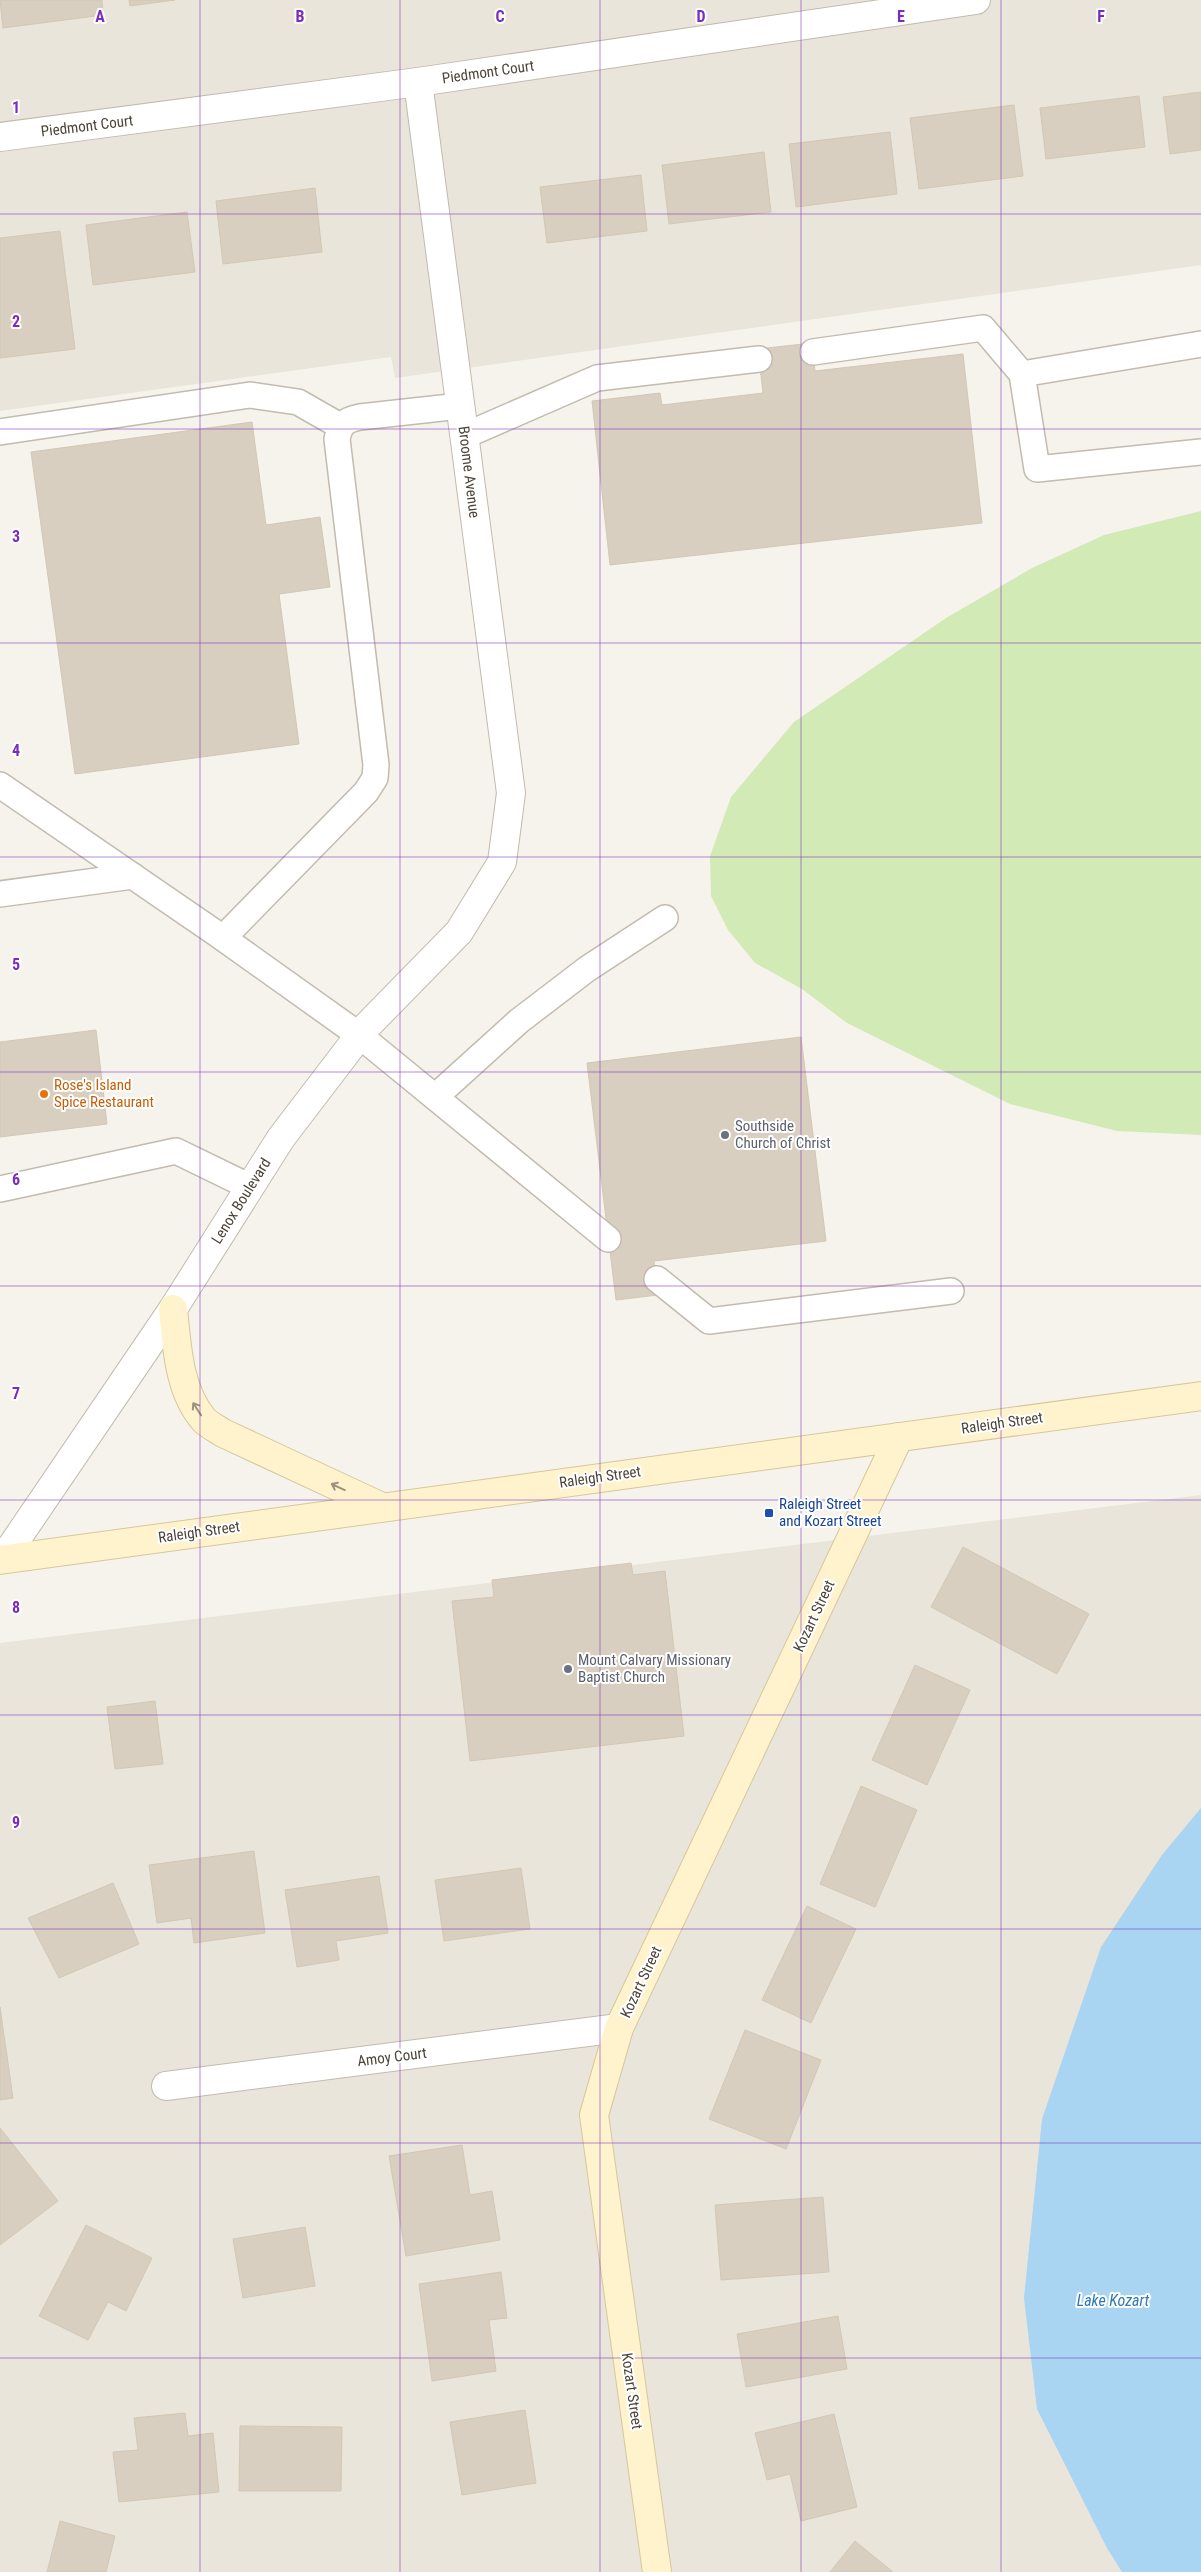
<svg xmlns="http://www.w3.org/2000/svg" width="1201" height="2572" font-family="'Roboto Condensed',sans-serif">
  <style>
    .residential { fill: #eae5da }
    .green { fill: #d2eab5 }
    .water { fill: #a9d4f2 }
    .building { fill: #d8cfc1; stroke: #d3c7b4 }
    .lines { fill: none; stroke-linecap: round; stroke-linejoin: round }
    .lane-casing { stroke: #c2bbae; stroke-width: 28 }
    .street-casing { stroke: #c2bbae; stroke-width: 30 }
    .secondary-casing { stroke: #d6c79b; stroke-width: 30 }
    .lane { stroke: #fff; stroke-width: 25 }
    .street { stroke: #fff; stroke-width: 28 }
    .secondary { stroke: #fff3cd; stroke-width: 28 }
    .oneway { stroke: #9c937c }
    .grid { fill: none; stroke: #7b2cbf; stroke-width: 1; stroke-opacity: 0.55 }
    .food-dot { fill: #e8710a; stroke: #fff; stroke-width: 2 }
    .worship-dot { fill: #6b7280; stroke: #fff; stroke-width: 2 }
    .transit-dot { fill: #1a4fb4; stroke: #fff; stroke-width: 2 }
    .labels { text-anchor: middle; stroke-width: 4; stroke-linejoin: round; paint-order: stroke }
    .street-label { font-size: 15px; fill: #4b4439; stroke: #fff }
    .food-label { font-size: 15px; fill: #c56008; stroke: #fff; text-anchor: start }
    .worship-label { font-size: 15px; fill: #5b616d; stroke: #fff; text-anchor: start }
    .transit-label { font-size: 15px; fill: #164399; stroke: #fff; text-anchor: start }
    .water-label { font-size: 16px; font-style: italic; fill: #2e7ab2; stroke: #fff }
    .grid-label { font-size: 16px; text-anchor: middle; font-weight: bold; fill: #7b2cbf; stroke: #fff; stroke-width: 4; stroke-linejoin: round; paint-order: stroke }
  </style>
  <rect width="100%" height="100%" fill="#f6f3ec"/>
  <g class="residential">
    <path d="M0,0H1201V265L395,378L391,357L0,411Z"/>
    <path d="M1201,1495V2572H0V1643Z"/>
  </g>
  <path class="green" d="M1201,511V1135L1117,1131L1010,1104L847,1023L802,989L755,963L728,930L711,896L710,856L731,797L794,722L946,618L1032,568L1104,535Z"/>
  <path class="water" d="M1201,1808V2572H1122L1107,2548L1037,2409L1024,2298L1042,2119L1101,1947L1162,1855Z"/>
  <g class="building">
    <path d="M0,0H102L103,15L3,28Z"/>
    <path d="M129,0H175L130,6Z"/>
    <path d="M1201,92V150L1170,154L1163,97Z"/>
    <path d="M1139,96L1145,147L1046,159L1040,108Z"/>
    <path d="M1014,105L1023,176L919,189L910,118Z"/>
    <path d="M890,132L897,194L796,207L789,144Z"/>
    <path d="M764,152L771,212L669,224L662,165Z"/>
    <path d="M641,175L647,231L547,243L540,187Z"/>
    <path d="M315,188L322,252L223,264L216,201Z"/>
    <path d="M187,212L195,272L93,285L86,225Z"/>
    <path d="M60,231L75,349L0,358V238Z"/>
    <path d="M812,343L815,371L963,354L982,523L610,565L592,401L660,393L662,405L763,393L758,349Z"/>
    <path d="M252,422L266,525L320,517L330,587L279,594L299,744L75,774L31,452Z"/>
    <path d="M96,1030L107,1124L0,1137V1042Z"/>
    <path d="M801,1037L826,1241L654,1261L658,1295L616,1300L587,1063Z"/>
    <path d="M963,1547L1089,1614L1057,1674L931,1607Z"/>
    <path d="M631,1563L633,1575L665,1571L684,1736L470,1761L452,1601L494,1597L492,1580Z"/>
    <path d="M915,1665L970,1690L927,1785L872,1760Z"/>
    <path d="M155,1701L163,1764L115,1769L107,1707Z"/>
    <path d="M861,1786L917,1810L875,1907L820,1884Z"/>
    <path d="M254,1851L265,1933L194,1943L191,1918L157,1923L149,1865Z"/>
    <path d="M521,1868L530,1929L444,1941L435,1880Z"/>
    <path d="M379,1876L388,1933L336,1941L339,1960L297,1967L285,1890Z"/>
    <path d="M113,1883L139,1944L59,1978L28,1918Z"/>
    <path d="M807,1906L856,1929L811,2023L762,2000Z"/>
    <path d="M0,2007L13,2098L0,2100Z"/>
    <path d="M745,2030L821,2060L786,2149L709,2119Z"/>
    <path d="M0,2128L58,2201L0,2245Z"/>
    <path d="M462,2145L470,2195L492,2191L500,2240L406,2256L389,2156Z"/>
    <path d="M823,2197L829,2272L721,2280L715,2205Z"/>
    <path d="M86,2225L152,2258L126,2311L108,2302L88,2340L39,2316Z"/>
    <path d="M305,2227L315,2286L243,2298L233,2239Z"/>
    <path d="M501,2272L507,2318L489,2320L496,2371L432,2381L419,2284Z"/>
    <path d="M838,2316L847,2369L746,2387L737,2334Z"/>
    <path d="M525,2410L536,2483L462,2495L450,2422Z"/>
    <path d="M185,2413L188,2436L213,2433L219,2492L119,2502L113,2452L138,2450L134,2418Z"/>
    <path d="M834,2414L857,2507L801,2521L790,2474L767,2480L755,2433Z"/>
    <path d="M240,2426L342,2427L341,2491H239Z"/>
    <path d="M60,2521L115,2536L106,2572H47Z"/>
    <path d="M855,2541L893,2572H830Z"/>
  </g>
  <g class="lines">
    <g class="lane-casing">
      <g id="lane">
        <path d="M813,352L983,328L1022,374L1037,469L1201,452"/>
        <path d="M1022,374L1201,344"/>
        <path d="M460,406L360,417C345,420 340,424 337,439L376,765L375,778L366,792L223,938L359,1035L608,1239"/>
        <path d="M0,432L250,395L298,402L340,426"/>
        <path d="M464,436L597,378L759,359"/>
        <path d="M0,785L223,938"/>
        <path d="M0,894L133,876"/>
        <path d="M435,1097L519,1021L587,969L665,918"/>
        <path d="M0,1189L176,1151L250,1187"/>
        <path d="M657,1279L709,1321L951,1291"/>
      </g>
    </g>
    <g class="street-casing">
      <g id="street">
        <path d="M0,137L418,82L976,0"/>
        <path d="M3,1559L173,1309L281,1138L365,1028L459,932L502,862L511,793L418,82"/>
        <path d="M166,2086L619,2028"/>
      </g>
    </g>
    <g class="secondary-casing">
      <g id="secondary">
        <path d="M173,1309C177,1345 178,1390 204,1420C209,1425 217,1429 223,1433L382,1507"/>
        <path d="M0,1560L1201,1396"/>
        <path d="M657,2572L594,2115L619,2028L899,1437"/>
      </g>
    </g>
    <use href="#lane" class="lane"/>
    <use href="#street" class="street"/>
    <use href="#secondary" class="secondary"/>
  </g>
  <defs><path id="oneway-shaft" d="M-6 0H5M1.5-3L5.5 0L1.5 3" fill="none" stroke-width="1.6" stroke-linecap="round" stroke-linejoin="round" transform="scale(1.25)"/></defs>
  <g class="oneway">
    <use href="#oneway-shaft" transform="translate(197 1409) rotate(-123)"/>
    <use href="#oneway-shaft" transform="translate(338 1487) rotate(-155)"/>
  </g>
  <path class="grid" d="M200,0V2572M400,0V2572M600,0V2572M801,0V2572M1001,0V2572M0,214H1201M0,429H1201M0,643H1201M0,857H1201M0,1072H1201M0,1286H1201M0,1500H1201M0,1715H1201M0,1929H1201M0,2143H1201M0,2358H1201"/>
  <circle class="food-dot" cx="44" cy="1094" r="5"/>
  <g class="worship-dot">
    <circle cx="725" cy="1135" r="5"/>
    <circle cx="568" cy="1669" r="5"/>
  </g>
  <rect class="transit-dot" x="764" y="1508" width="10" height="10" rx="2.5"/>
  <g class="labels">
    <g class="street-label">
      <text transform="translate(488 72) rotate(-8)" y="5">Piedmont Court</text>
      <text transform="translate(87 126) rotate(-7)" y="5">Piedmont Court</text>
      <text transform="translate(469 472) rotate(83)" y="5">Broome Avenue</text>
      <text transform="translate(241 1201) rotate(-58)" y="5">Lenox Boulevard</text>
      <text transform="translate(1002 1423) rotate(-8)" y="5">Raleigh Street</text>
      <text transform="translate(600 1477) rotate(-8)" y="5">Raleigh Street</text>
      <text transform="translate(199 1532) rotate(-8)" y="5">Raleigh Street</text>
      <text transform="translate(814 1616) rotate(-65)" y="5">Kozart Street</text>
      <text transform="translate(641 1982) rotate(-65)" y="5">Kozart Street</text>
      <text transform="translate(392 2057) rotate(-7)" y="5">Amoy Court</text>
      <text transform="translate(632 2391) rotate(82)" y="5">Kozart Street</text>
    </g>
    <g class="food-label">
      <text x="54" y="1090">Rose's Island<tspan x="54" dy="17">Spice Restaurant</tspan></text>
    </g>
    <g class="worship-label">
      <text x="735" y="1131">Southside<tspan x="735" dy="17">Church of Christ</tspan></text>
      <text x="578" y="1665">Mount Calvary Missionary<tspan x="578" dy="17">Baptist Church</tspan></text>
    </g>
    <g class="transit-label">
      <text x="779" y="1509">Raleigh Street<tspan x="779" dy="17">and Kozart Street</tspan></text>
    </g>
    <g class="water-label">
      <text x="1113" y="2306">Lake Kozart</text>
    </g>
  </g>
  <g class="grid-label">
    <text x="100" y="22">A</text>
    <text x="300" y="22">B</text>
    <text x="500" y="22">C</text>
    <text x="701" y="22">D</text>
    <text x="901" y="22">E</text>
    <text x="1101" y="22">F</text>
    <text x="16" y="113">1</text>
    <text x="16" y="327">2</text>
    <text x="16" y="542">3</text>
    <text x="16" y="756">4</text>
    <text x="16" y="970">5</text>
    <text x="16" y="1185">6</text>
    <text x="16" y="1399">7</text>
    <text x="16" y="1613">8</text>
    <text x="16" y="1828">9</text>
  </g>
</svg>
